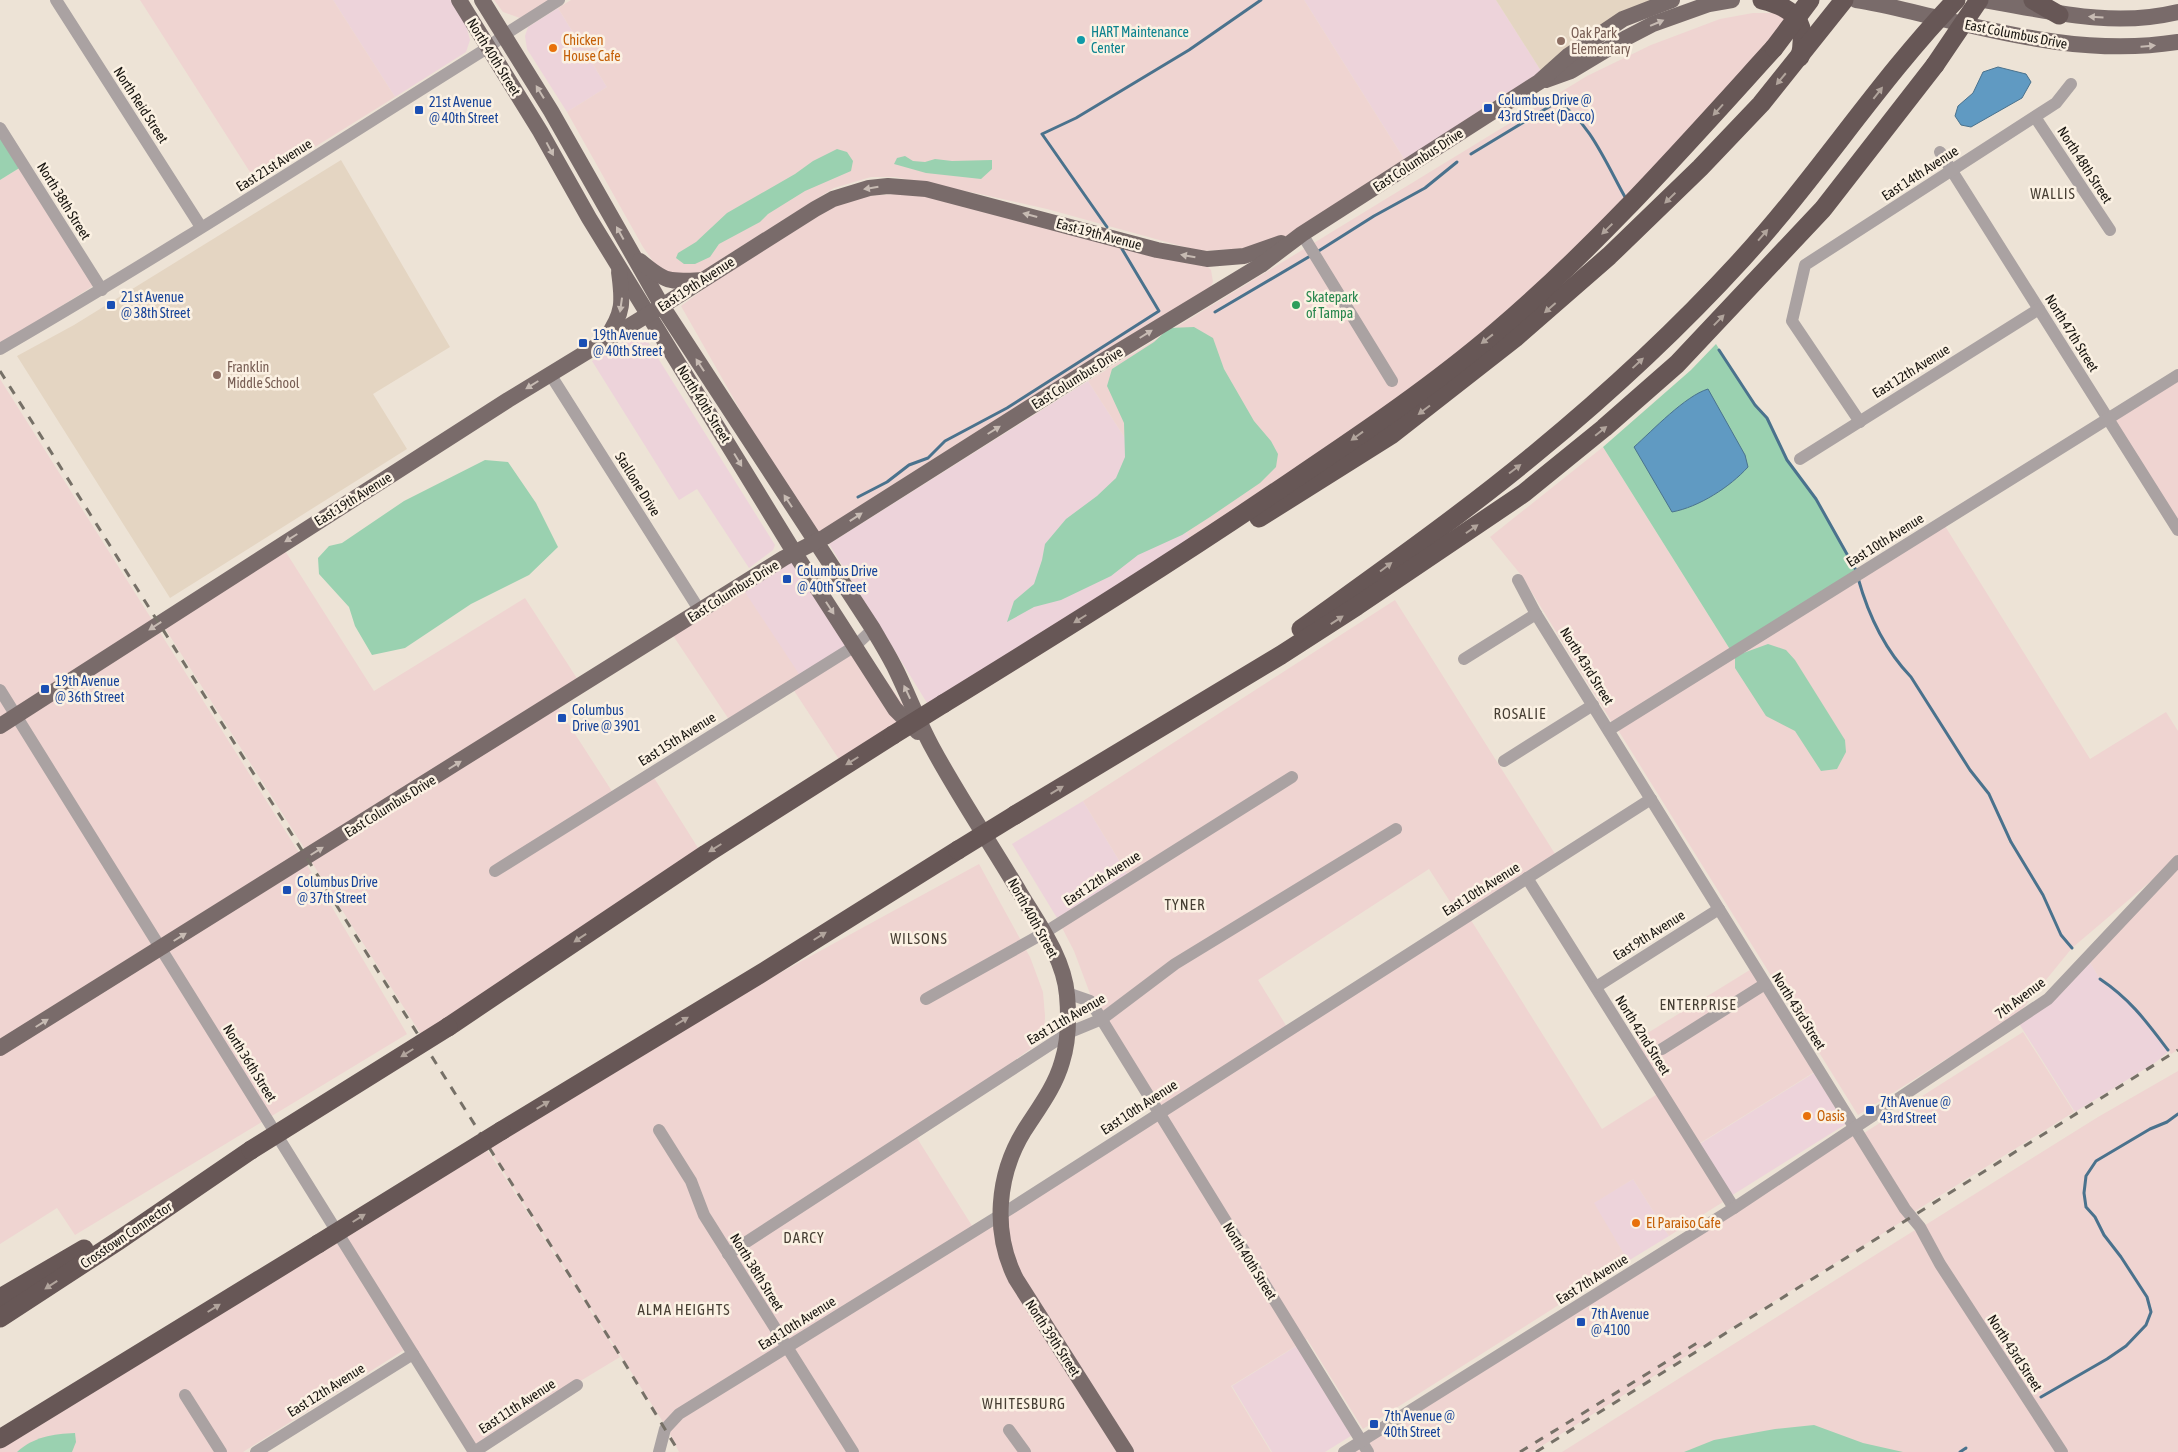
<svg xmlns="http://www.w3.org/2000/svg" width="2178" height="1452" font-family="'Asap Condensed',sans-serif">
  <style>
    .commercial { fill: #edd3da }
    .industrial { fill: #efd4d1 }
    .built { fill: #e4d5c2 }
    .green { fill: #9ad1b0 }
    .water { fill: #609ac2; stroke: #4a728d }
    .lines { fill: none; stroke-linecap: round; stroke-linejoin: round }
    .stream { stroke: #4a728d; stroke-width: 3 }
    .minor { stroke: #aaa2a2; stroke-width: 12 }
    .major { stroke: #796b6a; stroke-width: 16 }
    .highway { stroke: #675756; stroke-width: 19 }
    .rail { stroke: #767067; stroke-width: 3; stroke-dasharray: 9 9; stroke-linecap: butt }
    .highway-bridge { stroke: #675756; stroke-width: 19 }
    .oneway { fill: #c7bbb3 }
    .oneway2 { fill: #b1a49c }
    .culture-dot { fill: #0f9aa8; stroke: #fbf1e3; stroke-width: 2 }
    .education-dot { fill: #8d6e63; stroke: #fbf1e3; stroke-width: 2 }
    .food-dot { fill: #e8710a; stroke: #fbf1e3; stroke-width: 2 }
    .transit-dot { fill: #1a4fb4; stroke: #fbf1e3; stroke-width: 2 }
    .leisure-dot { fill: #2e9e5b; stroke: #fbf1e3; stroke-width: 2 }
    .labels { text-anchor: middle; stroke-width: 5; stroke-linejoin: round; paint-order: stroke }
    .culture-label { font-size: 14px; fill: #0d838f; stroke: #fbf1e3; text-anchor: start }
    .education-label { font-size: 14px; fill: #785e54; stroke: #fbf1e3; text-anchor: start }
    .street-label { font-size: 14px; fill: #181510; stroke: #fbf1e3 }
    .food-label { font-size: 14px; fill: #c56008; stroke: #fbf1e3; text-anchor: start }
    .transit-label { font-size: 14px; fill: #164399; stroke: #fbf1e3; text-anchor: start }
    .leisure-label { font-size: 14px; fill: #27864d; stroke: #fbf1e3; text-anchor: start }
    .neighbourhood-label { font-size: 15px; letter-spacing: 1px; fill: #463e33; stroke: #fbf1e3 }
  </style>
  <rect width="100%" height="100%" fill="#ede3d6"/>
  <g class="commercial">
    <path d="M333,0H452L465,21L470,40L466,52L395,97Z"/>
    <path d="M1304,0H1496L1543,74L1406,162Z"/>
    <path d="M558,8L607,87L567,112L527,49L525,36L528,27Z"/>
    <path d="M641,331L775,545L773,550L749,568L697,489L679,500L592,361Z"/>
    <path d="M1088,381L1196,547L932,711L829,544Z"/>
    <path d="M797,553L858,643L798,679L738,588Z"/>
    <path d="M1083,801L1128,875L1057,918L1012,844Z"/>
    <path d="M2088,959L2100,979L2122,994L2144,1019L2168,1050L2167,1053L2156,1062L2075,1112L2018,1022Z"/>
    <path d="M1814,1073L1846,1124L1731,1196L1698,1145Z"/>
    <path d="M1633,1179L1669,1236L1628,1261L1593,1203Z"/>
    <path d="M1298,1345L1354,1434L1325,1452H1272L1232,1386Z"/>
  </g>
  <g class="industrial">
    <path d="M140,0H333L395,97L257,183Z"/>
    <path d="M494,0H551L520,18L503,12Z"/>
    <path d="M571,0H1304L1406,162L1297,233L1249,248L1199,251L1047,209L980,194L895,177H871L834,188L701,272L678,276L659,270L643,247L567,112L607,87L558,8Z"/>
    <path d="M1753,13H1784L1791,23L1684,153L1426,388L1196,547L1088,381L1587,76L1651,45L1720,19Z"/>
    <path d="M21,167L96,284L0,345V180Z"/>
    <path d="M909,193L981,209L1207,266L1211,270L1213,282L1209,289L813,538L681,306L750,255L830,207L867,196Z"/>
    <path d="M2178,374V525L2110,416Z"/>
    <path d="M0,379L310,870L407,1034L75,1235L57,1208L0,1244Z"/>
    <path d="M1603,447L1731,651L1613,724L1521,575L1490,537Z"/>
    <path d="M1945,526L2090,759L2166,712L2178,731V858L2072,948L2019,1013L1858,1115L1618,730Z"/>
    <path d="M282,546L374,691L525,598L580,683L308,854L161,622Z"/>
    <path d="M741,586L801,677L730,721L670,631Z"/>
    <path d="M1395,600L1557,857L1460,917L1429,869L1258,980L1287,1027L1158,1110L1101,1023L1074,951L1057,918L1128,875L1083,801Z"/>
    <path d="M859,642L916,723L846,770L791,686Z"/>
    <path d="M555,703L615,796L651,773L705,859L422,1036L309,858Z"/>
    <path d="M2178,862V1050L2171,1054L2144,1019L2122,994L2100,979L2088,959Z"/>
    <path d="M979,864L1030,957L1043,992L1045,1016L1044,1039L971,1092L912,1130L974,1229L663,1422L486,1144L714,1009Z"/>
    <path d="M1469,917L1602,1129L1659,1093L1723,1202L1669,1236L1633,1179L1594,1203L1628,1261L1363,1429L1307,1339L1231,1386L1271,1452H679L666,1426Z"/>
    <path d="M1753,968L1816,1071L1697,1145L1633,1042Z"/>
    <path d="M2023,1032L2074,1112L1912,1213L1864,1133Z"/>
    <path d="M2178,1071V1452H1562L1915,1230L1980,1330L1919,1229L2098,1117Z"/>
    <path d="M1856,1134L1909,1217L1532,1452H1345Z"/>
    <path d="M484,1145L620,1357L473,1446L340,1231Z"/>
    <path d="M336,1232L407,1348L243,1452H0V1442Z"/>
  </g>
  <g class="built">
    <path d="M1496,0H1671L1543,74Z"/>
    <path d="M341,160L450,347L373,394L407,449L170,598L17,356L74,325Z"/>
  </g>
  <g class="green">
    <path d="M0,135L21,167L0,180Z"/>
    <path d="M837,149L847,152L853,161L851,171L805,191L768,214L760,222L719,244L710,257L695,264H684L676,258L678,253L696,242L727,213L795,174L813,161Z"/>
    <path d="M905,156L913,161L925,162L935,159L952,161L992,160V169L981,179L926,173L894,164L897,158Z"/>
    <path d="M1194,327L1213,338L1224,369L1254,421L1271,441L1278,454L1276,467L1260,483L1210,517L1182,535L1138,555L1111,576L1061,600L1034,607L1007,622L1014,601L1034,584L1042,560L1045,544L1066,519L1097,496L1116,478L1125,457L1124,423L1107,386L1112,369L1154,342L1169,328Z"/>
    <path d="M1716,344L1755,405L1767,418L1787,460L1816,499L1857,571L1731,651L1603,447L1691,370Z"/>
    <path d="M485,460L508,462L536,503L558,547L529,575L471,604L405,648L372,655L355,626L349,607L319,574L318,558L329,546L342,543L404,501Z"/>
    <path d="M1768,644L1786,650L1795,660L1845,740L1846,752L1837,769L1821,771L1795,731L1766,716L1735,668V656Z"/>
    <path d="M1814,1425L1863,1443L1903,1452H1684L1714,1440L1775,1429Z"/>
    <path d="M75,1433L76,1442L72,1452H17C33,1437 53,1434 75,1433Z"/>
  </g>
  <g class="water">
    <path d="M1998,67L2026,74L2031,82L2022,98L1971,127L1961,125L1955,116L1958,106L1973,93L1983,72Z"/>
    <path d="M1708,389L1745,455L1748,467C1730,487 1699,507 1672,512L1634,447C1653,430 1685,396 1708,389Z"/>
  </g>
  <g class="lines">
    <g class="stream">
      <path d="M1471,154L1557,102C1588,118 1608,167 1625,197"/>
      <path d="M1107,227L1042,134L1076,118L1189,50L1261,0"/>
      <path d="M1317,252L1374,216L1425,188L1457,162"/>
      <path d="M1215,312L1312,255"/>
      <path d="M1719,350L1755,405L1767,418L1787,460L1816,499L1857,572"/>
      <path d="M858,497L887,482L909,465L928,458L945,441L1007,408L1159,311L1122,249"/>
      <path d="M1858,578C1868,614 1885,650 1911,677L1970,770L1989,794L2011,842L2043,895L2061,935L2072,948"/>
      <path d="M2100,979C2130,999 2146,1021 2168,1050"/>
      <path d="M2041,1397L2107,1359L2126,1346L2146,1325L2151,1312L2147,1297L2121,1257L2104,1235L2095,1217L2086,1207L2084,1193L2086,1176L2096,1161L2150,1129L2167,1122L2178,1114"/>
      <path d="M1960,1452L1966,1448"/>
    </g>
    <g class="minor">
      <path d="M56,0L201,227"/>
      <path d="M2035,117L2110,230"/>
      <path d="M0,128L102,290"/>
      <path d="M1940,152L2178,530"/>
      <path d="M1302,234L1392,381"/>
      <path d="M0,349C166,253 326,149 489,47L504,35L559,0"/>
      <path d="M550,374L700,611"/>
      <path d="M1860,422L1792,321L1805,265L2056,103L2071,84"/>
      <path d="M1800,459L2039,309"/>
      <path d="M1518,580L1536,614L1905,1209L1920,1227L1940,1264L2062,1452"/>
      <path d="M1464,659L1536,614"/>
      <path d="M0,690L474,1452"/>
      <path d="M1609,730L2178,375"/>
      <path d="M1504,761L1593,705"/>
      <path d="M495,871L855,646L873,629"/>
      <path d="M1527,878L1734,1208"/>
      <path d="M1596,987L1719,909"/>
      <path d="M1067,993L1090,1001L1097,1012L1368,1452"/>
      <path d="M926,999L1044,933L1292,777"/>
      <path d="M1662,1049L1765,984"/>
      <path d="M659,1130L691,1181L704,1215L853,1452"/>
      <path d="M728,1254L1068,1033L1102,1019L1175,964L1396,829"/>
      <path d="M185,1395L221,1452"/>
      <path d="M1009,1430L1025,1452"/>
      <path d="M256,1452L413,1354"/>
      <path d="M474,1452L577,1385"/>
      <path d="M659,1452L665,1429L679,1414L1010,1209L1651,799"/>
      <path d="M1344,1452L1734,1208L2048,999L2178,861"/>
    </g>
    <g class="major">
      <path d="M459,0L540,131L589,218L794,552L895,709L918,732"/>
      <path d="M482,0L551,111L662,306L873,629C881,643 890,657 897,672C909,697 919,723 932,747C959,797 991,844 1020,893C1038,923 1064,958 1067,995C1069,1017 1069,1040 1062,1062C1055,1087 1038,1109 1024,1131C997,1175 992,1232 1016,1279L1126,1452"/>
      <path d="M1856,0C1884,4 1911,12 1938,18C2017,37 2096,55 2178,42"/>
      <path d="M1984,0C2049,11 2112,28 2178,12"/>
      <path d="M1546,80L1571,71L1626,38L1653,24L1709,4L1732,0"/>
      <path d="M640,261C666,283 670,282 702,280"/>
      <path d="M606,338C624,313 623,301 619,272"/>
      <path d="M0,726L508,400L662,306L815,209L833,199L869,188L888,186L926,189L1157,250L1207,259L1244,256L1281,243"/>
      <path d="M0,1048L784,558L825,537L1106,359L1261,265L1302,234L1539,82L1568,56L1623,19L1672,0"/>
    </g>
    <g class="highway">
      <path d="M1762,0C1795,8 1808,22 1800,57"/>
      <path d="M2033,0L2059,15"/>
      <path d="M1259,518L1391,435L1515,338L1609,256L1700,168L1761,104L1844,0"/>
      <path d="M1301,629C1380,572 1461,515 1536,453C1609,393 1679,328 1743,258C1818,176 1879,80 1956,0"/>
      <path d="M943,704C1063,630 1182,556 1299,476C1366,431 1435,384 1497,331C1598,245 1685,146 1774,48"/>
      <path d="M1015,815L1281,655L1357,606L1524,493L1604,428L1677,364L1823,209L1935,65"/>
      <path d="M448,1027L706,854L893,735"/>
      <path d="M501,1131L765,971L958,850"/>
      <path d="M0,1298L84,1249"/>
      <path d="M0,1318L118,1241L251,1150"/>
      <path d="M0,1439L318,1244"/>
    </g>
    <g class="rail">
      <path d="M0,371L616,1349L679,1452"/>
      <path d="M1520,1452L1697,1343"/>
      <path d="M1536,1452L2178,1050"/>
    </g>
    <g class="highway-bridge">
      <path d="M1774,48L1810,0"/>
      <path d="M1935,65L1979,0"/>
      <path d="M893,735L943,704"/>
      <path d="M958,850L1015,815"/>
      <path d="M251,1150L448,1027"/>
      <path d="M318,1244L501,1131"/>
    </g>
  </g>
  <defs><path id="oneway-solid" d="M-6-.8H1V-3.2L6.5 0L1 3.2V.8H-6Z" transform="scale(1.25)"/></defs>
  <g class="oneway">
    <use href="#oneway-solid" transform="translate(2096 17) rotate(-177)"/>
    <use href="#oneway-solid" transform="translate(1657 23) rotate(-23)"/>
    <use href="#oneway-solid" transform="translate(2148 46) rotate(-5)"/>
    <use href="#oneway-solid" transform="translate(540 92) rotate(-122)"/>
    <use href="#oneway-solid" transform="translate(550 149) rotate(62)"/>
    <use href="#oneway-solid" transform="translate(871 188) rotate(171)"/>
    <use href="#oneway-solid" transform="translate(1030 215) rotate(-165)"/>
    <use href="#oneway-solid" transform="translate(620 233) rotate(-119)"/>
    <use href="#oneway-solid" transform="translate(1188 256) rotate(-170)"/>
    <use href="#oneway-solid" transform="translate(621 305) rotate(98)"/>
    <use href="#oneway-solid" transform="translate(1146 334) rotate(-32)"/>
    <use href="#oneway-solid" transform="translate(700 365) rotate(-123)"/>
    <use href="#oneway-solid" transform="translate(532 385) rotate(148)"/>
    <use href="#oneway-solid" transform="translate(994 430) rotate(-32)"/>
    <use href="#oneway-solid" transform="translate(738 460) rotate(59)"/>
    <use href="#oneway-solid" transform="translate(788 501) rotate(-123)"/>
    <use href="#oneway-solid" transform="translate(856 517) rotate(-33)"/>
    <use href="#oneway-solid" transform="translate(291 538) rotate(148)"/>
    <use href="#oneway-solid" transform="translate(830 608) rotate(57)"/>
    <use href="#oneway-solid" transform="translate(155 626) rotate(147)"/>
    <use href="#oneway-solid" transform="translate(907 692) rotate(-115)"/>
    <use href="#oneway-solid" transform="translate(455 765) rotate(-32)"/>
    <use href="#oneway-solid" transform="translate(317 851) rotate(-32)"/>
    <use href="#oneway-solid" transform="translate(180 937) rotate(-32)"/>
    <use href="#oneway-solid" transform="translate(42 1023) rotate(-32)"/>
  </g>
  <g class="oneway2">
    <use href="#oneway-solid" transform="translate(1781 79) rotate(130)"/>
    <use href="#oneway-solid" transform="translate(1878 93) rotate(-52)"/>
    <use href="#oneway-solid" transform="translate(1718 110) rotate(132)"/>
    <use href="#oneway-solid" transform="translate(1670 198) rotate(136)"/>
    <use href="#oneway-solid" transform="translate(1607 229) rotate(136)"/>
    <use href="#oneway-solid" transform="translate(1763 235) rotate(-49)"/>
    <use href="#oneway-solid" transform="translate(1550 308) rotate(139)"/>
    <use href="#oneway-solid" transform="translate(1719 320) rotate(-46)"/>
    <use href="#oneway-solid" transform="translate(1487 339) rotate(142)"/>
    <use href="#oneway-solid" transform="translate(1638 363) rotate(-43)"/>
    <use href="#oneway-solid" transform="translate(1424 410) rotate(143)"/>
    <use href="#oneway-solid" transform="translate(1601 431) rotate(-39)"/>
    <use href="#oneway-solid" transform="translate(1357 436) rotate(144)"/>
    <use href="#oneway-solid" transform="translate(1515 469) rotate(-37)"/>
    <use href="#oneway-solid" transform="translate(1472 529) rotate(-35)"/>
    <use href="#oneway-solid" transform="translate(1386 567) rotate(-37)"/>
    <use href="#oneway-solid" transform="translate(1080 619) rotate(148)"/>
    <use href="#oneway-solid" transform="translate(1337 620) rotate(-33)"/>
    <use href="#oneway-solid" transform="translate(852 761) rotate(148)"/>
    <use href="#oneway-solid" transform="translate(1057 790) rotate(-31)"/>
    <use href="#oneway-solid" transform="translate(715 848) rotate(148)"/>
    <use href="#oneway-solid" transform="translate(820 936) rotate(-32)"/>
    <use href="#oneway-solid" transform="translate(580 938) rotate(146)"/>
    <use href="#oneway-solid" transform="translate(682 1021) rotate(-31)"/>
    <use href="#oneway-solid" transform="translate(407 1053) rotate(148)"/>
    <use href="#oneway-solid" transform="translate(543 1105) rotate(-31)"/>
    <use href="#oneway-solid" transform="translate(359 1218) rotate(-32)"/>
    <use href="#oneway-solid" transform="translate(51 1285) rotate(147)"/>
    <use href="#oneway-solid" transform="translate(214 1308) rotate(-32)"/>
  </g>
  <circle class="culture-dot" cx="1081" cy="40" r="5"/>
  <g class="education-dot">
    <circle cx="1561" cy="41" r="5"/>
    <circle cx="217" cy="375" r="5"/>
  </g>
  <g class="food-dot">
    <circle cx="553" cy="48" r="5"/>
    <circle cx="1807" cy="1116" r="5"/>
    <circle cx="1636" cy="1223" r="5"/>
  </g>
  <g class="transit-dot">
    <rect x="1483" y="103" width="10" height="10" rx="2.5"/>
    <rect x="414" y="105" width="10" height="10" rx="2.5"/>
    <rect x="106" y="300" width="10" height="10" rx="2.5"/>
    <rect x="578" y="338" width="10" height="10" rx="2.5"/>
    <rect x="782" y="574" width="10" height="10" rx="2.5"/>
    <rect x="40" y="684" width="10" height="10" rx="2.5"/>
    <rect x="557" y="713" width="10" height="10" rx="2.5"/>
    <rect x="282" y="885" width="10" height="10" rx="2.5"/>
    <rect x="1865" y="1105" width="10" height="10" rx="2.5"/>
    <rect x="1576" y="1317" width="10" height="10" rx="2.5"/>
    <rect x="1369" y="1419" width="10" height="10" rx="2.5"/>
  </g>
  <circle class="leisure-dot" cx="1296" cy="305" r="5"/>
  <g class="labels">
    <g class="culture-label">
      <text x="1091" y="37">HART Maintenance<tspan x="1091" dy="16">Center</tspan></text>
    </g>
    <g class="education-label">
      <text x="1571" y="38">Oak Park<tspan x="1571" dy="16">Elementary</tspan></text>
      <text x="227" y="372">Franklin<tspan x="227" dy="16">Middle School</tspan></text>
    </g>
    <g class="street-label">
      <text transform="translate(2016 34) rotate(11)" y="5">East Columbus Drive</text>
      <text transform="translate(494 57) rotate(58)" y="5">North 40th Street</text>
      <text transform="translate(141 105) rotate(57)" y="5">North Reid Street</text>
      <text transform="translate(1418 160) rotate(-33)" y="5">East Columbus Drive</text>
      <text transform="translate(274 165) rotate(-32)" y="5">East 21st Avenue</text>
      <text transform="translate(2085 165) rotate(57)" y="5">North 48th Street</text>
      <text transform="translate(1920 173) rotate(-33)" y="5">East 14th Avenue</text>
      <text transform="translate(64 201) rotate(58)" y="5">North 38th Street</text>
      <text transform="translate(1099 234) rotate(15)" y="5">East 19th Avenue</text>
      <text transform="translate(696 284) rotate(-33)" y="5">East 19th Avenue</text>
      <text transform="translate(2072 333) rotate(58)" y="5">North 47th Street</text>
      <text transform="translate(1911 371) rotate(-32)" y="5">East 12th Avenue</text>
      <text transform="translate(1077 378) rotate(-32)" y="5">East Columbus Drive</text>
      <text transform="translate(704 404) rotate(58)" y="5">North 40th Street</text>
      <text transform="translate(638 484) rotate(58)" y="5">Stallone Drive</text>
      <text transform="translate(353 499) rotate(-32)" y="5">East 19th Avenue</text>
      <text transform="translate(1885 540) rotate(-32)" y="5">East 10th Avenue</text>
      <text transform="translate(733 591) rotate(-32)" y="5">East Columbus Drive</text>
      <text transform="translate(1587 666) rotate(58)" y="5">North 43rd Street</text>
      <text transform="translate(677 739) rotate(-32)" y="5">East 15th Avenue</text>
      <text transform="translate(390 806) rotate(-32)" y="5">East Columbus Drive</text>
      <text transform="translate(1102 878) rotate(-33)" y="5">East 12th Avenue</text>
      <text transform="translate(1481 889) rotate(-32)" y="5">East 10th Avenue</text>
      <text transform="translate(1033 918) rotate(61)" y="5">North 40th Street</text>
      <text transform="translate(1649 935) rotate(-32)" y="5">East 9th Avenue</text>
      <text transform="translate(2020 998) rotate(-37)" y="5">7th Avenue</text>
      <text transform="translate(1799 1011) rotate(58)" y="5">North 43rd Street</text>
      <text transform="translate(1066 1019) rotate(-30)" y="5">East 11th Avenue</text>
      <text transform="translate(1643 1035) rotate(58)" y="5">North 42nd Street</text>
      <text transform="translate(250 1063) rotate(58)" y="5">North 36th Street</text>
      <text transform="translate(1139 1107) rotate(-33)" y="5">East 10th Avenue</text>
      <text transform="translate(126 1235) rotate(-34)" y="5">Crosstown Connector</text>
      <text transform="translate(1250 1261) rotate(58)" y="5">North 40th Street</text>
      <text transform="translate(757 1272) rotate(58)" y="5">North 38th Street</text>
      <text transform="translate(1592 1279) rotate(-32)" y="5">East 7th Avenue</text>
      <text transform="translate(797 1323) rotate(-32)" y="5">East 10th Avenue</text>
      <text transform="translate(1053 1338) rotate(57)" y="5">North 39th Street</text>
      <text transform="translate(2015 1353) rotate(57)" y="5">North 43rd Street</text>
      <text transform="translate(326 1390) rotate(-32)" y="5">East 12th Avenue</text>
      <text transform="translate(517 1406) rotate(-33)" y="5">East 11th Avenue</text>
    </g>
    <g class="food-label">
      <text x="563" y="45">Chicken<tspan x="563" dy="16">House Cafe</tspan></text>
      <text x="1817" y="1121">Oasis</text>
      <text x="1646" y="1228">El Paraiso Cafe</text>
    </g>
    <g class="transit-label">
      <text x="1498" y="105">Columbus Drive @<tspan x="1498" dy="16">43rd Street (Dacco)</tspan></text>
      <text x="429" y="107">21st Avenue<tspan x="429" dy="16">@ 40th Street</tspan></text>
      <text x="121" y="302">21st Avenue<tspan x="121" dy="16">@ 38th Street</tspan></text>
      <text x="593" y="340">19th Avenue<tspan x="593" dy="16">@ 40th Street</tspan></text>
      <text x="797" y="576">Columbus Drive<tspan x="797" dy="16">@ 40th Street</tspan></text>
      <text x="55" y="686">19th Avenue<tspan x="55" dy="16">@ 36th Street</tspan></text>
      <text x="572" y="715">Columbus<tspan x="572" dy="16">Drive @ 3901</tspan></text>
      <text x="297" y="887">Columbus Drive<tspan x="297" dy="16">@ 37th Street</tspan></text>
      <text x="1880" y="1107">7th Avenue @<tspan x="1880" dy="16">43rd Street</tspan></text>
      <text x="1591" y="1319">7th Avenue<tspan x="1591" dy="16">@ 4100</tspan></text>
      <text x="1384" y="1421">7th Avenue @<tspan x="1384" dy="16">40th Street</tspan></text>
    </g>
    <g class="leisure-label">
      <text x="1306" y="302">Skatepark<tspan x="1306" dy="16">of Tampa</tspan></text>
    </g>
    <g class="neighbourhood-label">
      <text x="2053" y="199">WALLIS</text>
      <text x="1520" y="719">ROSALIE</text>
      <text x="1185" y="910">TYNER</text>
      <text x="919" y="944">WILSONS</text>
      <text x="1698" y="1010">ENTERPRISE</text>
      <text x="804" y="1243">DARCY</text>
      <text x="684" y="1315">ALMA HEIGHTS</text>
      <text x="1024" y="1409">WHITESBURG</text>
    </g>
  </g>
</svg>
